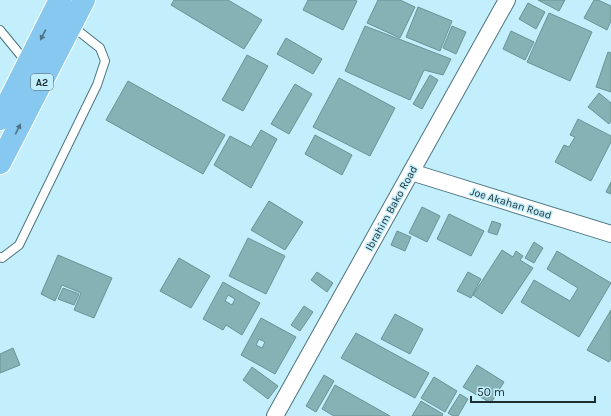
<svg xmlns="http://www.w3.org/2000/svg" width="611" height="416" font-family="Karla,sans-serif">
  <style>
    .building { fill: #85b2b4; stroke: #689496; fill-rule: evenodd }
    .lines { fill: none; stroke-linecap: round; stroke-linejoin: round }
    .service-casing { stroke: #4c7480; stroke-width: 10 }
    .minor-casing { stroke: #4c7480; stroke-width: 18 }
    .trunk-casing { stroke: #fff; stroke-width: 24 }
    .service { stroke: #fff; stroke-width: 8 }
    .minor { stroke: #fff; stroke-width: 16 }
    .trunk { stroke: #87c8f0; stroke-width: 22 }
    .oneway { fill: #4c7388 }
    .labels { text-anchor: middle; stroke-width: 3; stroke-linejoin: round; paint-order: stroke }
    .shield { fill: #c3eefc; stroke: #4e676f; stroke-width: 1 }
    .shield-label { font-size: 10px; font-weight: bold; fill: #1c2d32 }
    .street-label { font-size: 11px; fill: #1c2d32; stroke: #c3eefc }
  </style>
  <rect width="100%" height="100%" fill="#c3eefc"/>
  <g class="building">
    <path d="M174,0H228L262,20L244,49L171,5Z"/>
    <path d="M308,0H354L357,1L343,30L303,10Z"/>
    <path d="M378,0H400L415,7L400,38L367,23Z"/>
    <path d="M538,0H565L559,11Z"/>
    <path d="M594,0H598L611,6V21L607,30L584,18Z"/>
    <path d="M528,3L545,12L536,29L519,19Z"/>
    <path d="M418,7L452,21L440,51L406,37Z"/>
    <path d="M549,13L592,32L570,81L527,62Z"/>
    <path d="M365,26L451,59L443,75L424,70L410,100L345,71Z"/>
    <path d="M452,26L466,32L456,54L443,48Z"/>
    <path d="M511,31L534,42L525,60L503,49Z"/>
    <path d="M286,38L322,59L313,74L277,54Z"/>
    <path d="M608,52L611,53V92L596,87Z"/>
    <path d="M247,55L268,66L243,111L222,100Z"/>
    <path d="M430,75L438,80L422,109L413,104Z"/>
    <path d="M339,78L395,108L370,156L313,127Z"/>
    <path d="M128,81L225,135L203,174L106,120Z"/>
    <path d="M295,84L312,94L289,134L271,124Z"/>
    <path d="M599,93L611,103V121L609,124L588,107Z"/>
    <path d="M578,119L611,136V142L591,181L555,162L564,145L569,147L575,137L570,135Z"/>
    <path d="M261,130L277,139L251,188L214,165L230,136L251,147Z"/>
    <path d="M315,135L352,155L342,175L305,154Z"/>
    <path d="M611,182V194L606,192Z"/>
    <path d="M269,201L303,222L285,250L251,230Z"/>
    <path d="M422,207L440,216L427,242L409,233Z"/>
    <path d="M449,214L484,231L471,256L437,239Z"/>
    <path d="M492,221L501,224L497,235L488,232Z"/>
    <path d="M397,231L411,237L405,251L391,245Z"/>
    <path d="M248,238L285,256L266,294L229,276Z"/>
    <path d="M534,242L543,248L534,263L525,258Z"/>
    <path d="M502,250L513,257L516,251L523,256L520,260L533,268L502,314L473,295Z"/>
    <path d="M557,251L611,283L579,337L521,302L534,280L570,301L578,288L547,269Z"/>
    <path d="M58,255L112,278L94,318L74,310L81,293L62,285L55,301L41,294Z"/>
    <path d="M179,258L210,276L191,308L160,291Z"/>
    <path d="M317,272L333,283L327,292L311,280Z"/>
    <path d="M468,272L481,279L471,298L457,291Z"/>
    <path d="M223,282L260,303L242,335L226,325L223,330L203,319ZM228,295L235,299L232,305L225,301Z"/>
    <path d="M63,288L79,294L74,305L58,299Z"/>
    <path d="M304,306L313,312L300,331L291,325Z"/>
    <path d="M611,310V359L609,362L587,350Z"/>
    <path d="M395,314L423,329L410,354L381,339Z"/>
    <path d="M261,318L296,337L275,374L241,355ZM259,339L265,342L262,348L256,345Z"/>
    <path d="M356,333L429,373L415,398L341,358Z"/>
    <path d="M13,348L20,365L0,373V354Z"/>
    <path d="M477,365L504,382L491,403L463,387Z"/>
    <path d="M252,367L278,386L268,399L243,380Z"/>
    <path d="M324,375L334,381L316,412L306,406Z"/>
    <path d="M434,377L457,391L445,412L421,398Z"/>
    <path d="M335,385L390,416H334L322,409Z"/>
    <path d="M460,394L468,399L458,416H453L448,413Z"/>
    <path d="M421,401L443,414L442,416H412Z"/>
  </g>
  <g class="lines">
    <g class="service-casing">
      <g id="service">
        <path d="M0,30L27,63"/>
        <path d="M0,257L2,258L19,245L97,85L105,61L100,48L72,26"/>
      </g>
    </g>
    <g class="minor-casing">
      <g id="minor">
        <path d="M411,172L611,234"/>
        <path d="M275,416L507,0"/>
      </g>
    </g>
    <g class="trunk-casing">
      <g id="trunk">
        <path d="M0,119L60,0"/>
        <path d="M0,163L84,0"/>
      </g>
    </g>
    <use href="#service" class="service"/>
    <use href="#minor" class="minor"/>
    <use href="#trunk" class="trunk"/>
  </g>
  <defs><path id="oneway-solid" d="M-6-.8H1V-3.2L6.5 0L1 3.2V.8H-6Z"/></defs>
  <g class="oneway">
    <use href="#oneway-solid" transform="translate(43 35) rotate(117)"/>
    <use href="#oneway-solid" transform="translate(18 129) rotate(-63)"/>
  </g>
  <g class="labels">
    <rect class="shield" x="31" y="74" width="22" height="16" rx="3"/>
    <g class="shield-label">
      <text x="42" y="86">A2</text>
    </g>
    <g class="street-label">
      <text transform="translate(511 203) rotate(17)" y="4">Joe Akahan Road</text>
      <text transform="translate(391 208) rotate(-61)" y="4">Ibrahim Bako Road</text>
    </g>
  </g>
  <path d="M471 396v6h124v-6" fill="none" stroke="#1c2d32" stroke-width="2"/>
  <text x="477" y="396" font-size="12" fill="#1c2d32" stroke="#c3eefc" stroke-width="3" paint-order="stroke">50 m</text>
</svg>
